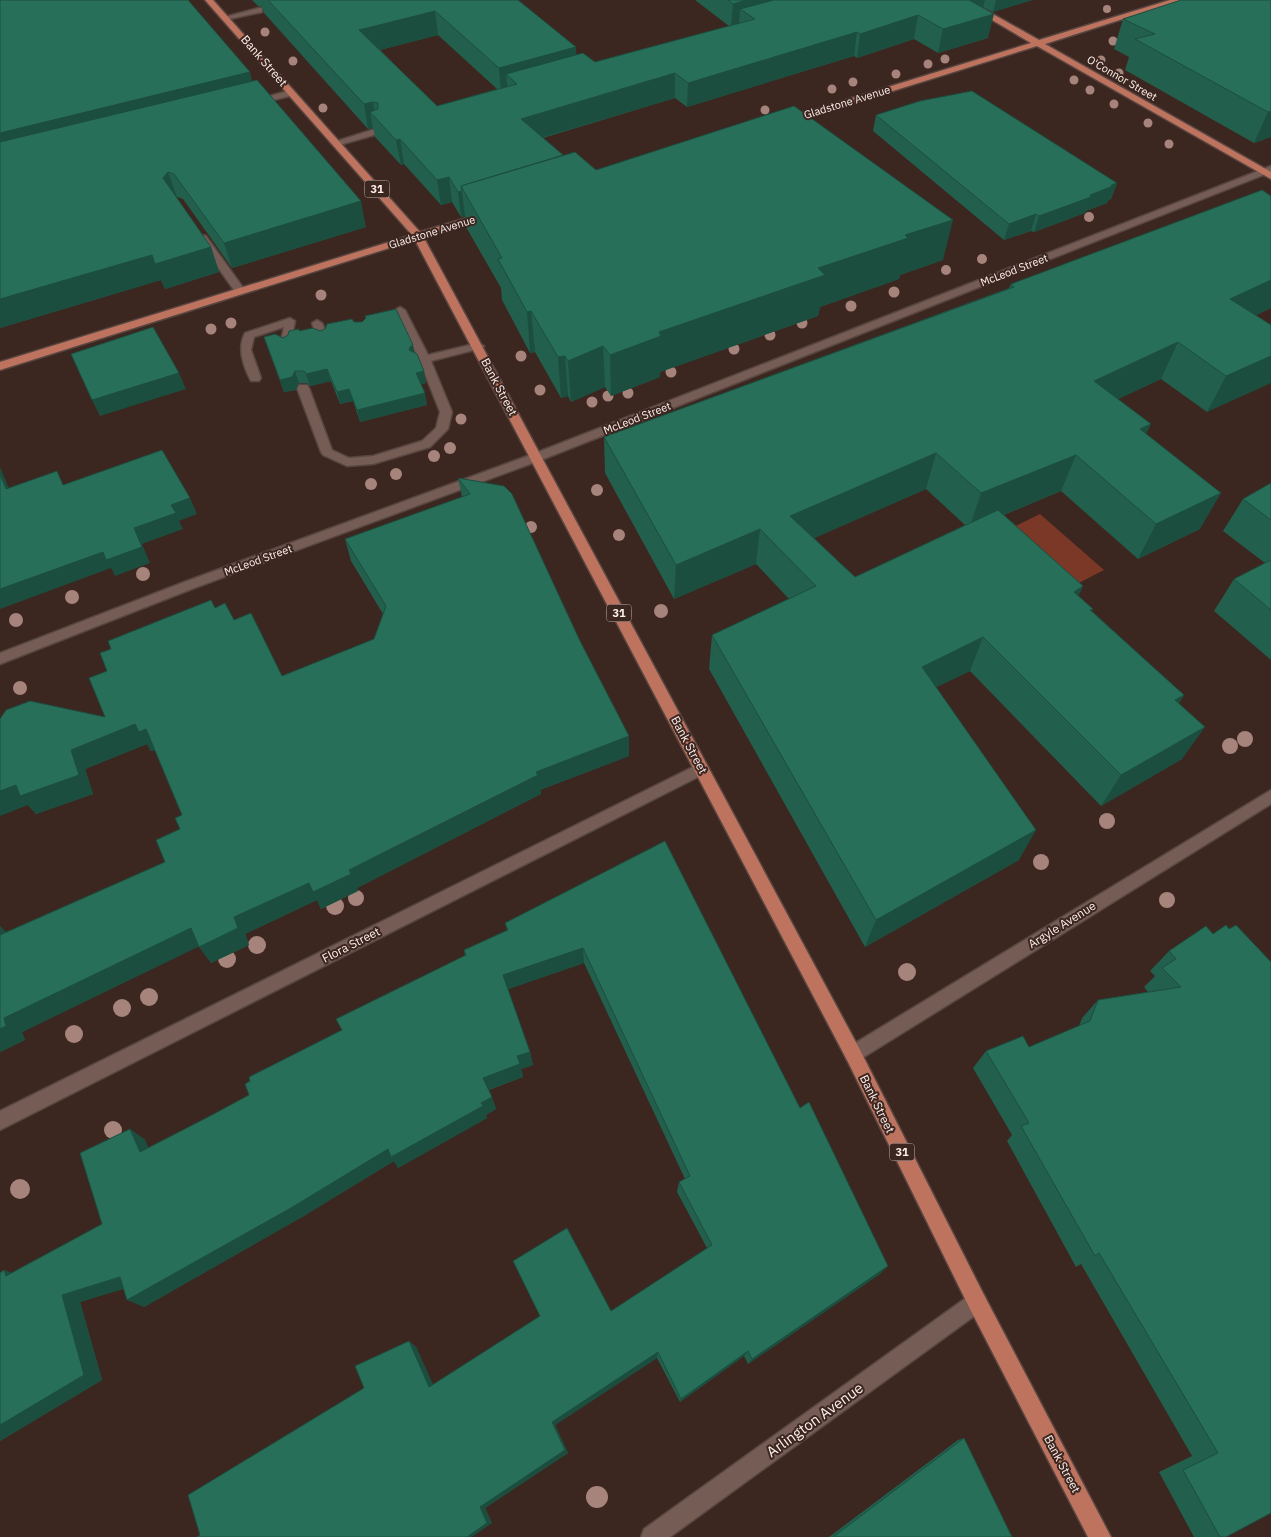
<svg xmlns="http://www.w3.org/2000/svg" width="1271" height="1537" font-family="'IBM Plex Sans',sans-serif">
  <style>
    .water { fill: #7b3826 }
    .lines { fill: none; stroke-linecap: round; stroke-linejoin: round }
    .minor-casing { stroke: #574540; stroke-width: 3 }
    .major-casing { stroke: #574540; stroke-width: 3 }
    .minor { fill: #755c55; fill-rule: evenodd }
    .major { fill: #be735f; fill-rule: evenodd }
    .tree { fill: #a6847b }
    .wall { fill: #225f4d; fill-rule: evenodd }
    .shaded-wall { fill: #1c4e3f }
    .building { fill: #286f5a; stroke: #1c4e3f }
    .labels { text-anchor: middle; stroke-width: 4; stroke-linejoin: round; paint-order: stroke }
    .far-street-label { font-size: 11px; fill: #feefeb; stroke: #3c2620 }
    .shield { fill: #3c2620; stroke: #c4b3ae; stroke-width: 1 }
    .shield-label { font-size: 11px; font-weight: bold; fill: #feefeb }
    .street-label { font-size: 12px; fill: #feefeb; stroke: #3c2620 }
    .near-street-label { font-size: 15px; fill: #feefeb; stroke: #3c2620 }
  </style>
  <rect width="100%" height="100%" fill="#3c2620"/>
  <path class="water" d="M1040,514L1104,570L1071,587L1007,530Z"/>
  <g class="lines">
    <g class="minor-casing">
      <g id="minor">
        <path d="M259,8H262V12L225,20L221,18Z"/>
        <path d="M291,90L295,93L294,95L253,105L249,102Z"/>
        <path d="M378,128L381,129V133L336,146L331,143Z"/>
        <path d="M1271,166V172L541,460L197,587L0,664V653L187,581L533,454Z"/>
        <path d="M202,235L206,236L244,289L245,291L244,293H236L197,238Z"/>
        <path d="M400,307L405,310L428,355L478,343L484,346L482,348L431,361L452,412L448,429L430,447L373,464L347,466L323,455L321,452L297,388L299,385H307L309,388L332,450L349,458L373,456L422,441L436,428L440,412L421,364L415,363L413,361L418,358L395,310Z"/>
        <path d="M290,318L295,321L290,347L286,348L280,345L284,327L254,337L251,350L261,378L259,381H251C243,366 237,348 245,333Z"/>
        <path d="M317,320L322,323L329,338L327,340L323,341L317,338L312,323Z"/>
        <path d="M701,763L706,765L709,769L706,773L0,1130V1111Z"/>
        <path d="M1271,790V804L859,1060L853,1063L847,1060L844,1054L847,1048Z"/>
        <path d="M977,1292L984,1295L987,1302L984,1309L670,1537H641L644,1529L970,1295Z"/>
      </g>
    </g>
    <g class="major-casing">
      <g id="major">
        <path d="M205,0H213L420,232L483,213L488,216L487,218L424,238L859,1048L984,1295L1111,1537H1088L970,1309L847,1060L415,240L0,370V362L412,235Z"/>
        <path d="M958,0H968L1039,40L1170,0H1182L1045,44L1271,172V179L1037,46L790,123H784V119L1031,43Z"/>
      </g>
    </g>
    <use href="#minor" class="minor"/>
    <use href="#major" class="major"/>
  </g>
  <g class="tree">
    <circle cx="1107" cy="9" r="4"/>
    <circle cx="265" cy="32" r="4.5"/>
    <circle cx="1113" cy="41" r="4.5"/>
    <circle cx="945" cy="59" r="4.5"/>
    <circle cx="1101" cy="60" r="4.5"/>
    <circle cx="293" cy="61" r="4.5"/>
    <circle cx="928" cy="64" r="4.5"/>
    <circle cx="1119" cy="73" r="4.5"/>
    <circle cx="896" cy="74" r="4.5"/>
    <circle cx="1074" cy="80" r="4.5"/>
    <circle cx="853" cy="82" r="4.5"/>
    <circle cx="832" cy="89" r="4.5"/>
    <circle cx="1090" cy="90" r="4.5"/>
    <circle cx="1114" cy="104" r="4.5"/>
    <circle cx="323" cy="108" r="4.5"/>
    <circle cx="765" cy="110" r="4.5"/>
    <circle cx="1148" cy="123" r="4.5"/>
    <circle cx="1169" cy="144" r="4.5"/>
    <circle cx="1089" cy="217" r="5"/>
    <circle cx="982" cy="259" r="5"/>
    <circle cx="946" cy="270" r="5"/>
    <circle cx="894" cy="292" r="5.5"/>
    <circle cx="321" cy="295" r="5.5"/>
    <circle cx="851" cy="306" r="5.5"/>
    <circle cx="231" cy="323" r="5.5"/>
    <circle cx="802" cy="323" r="5.5"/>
    <circle cx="211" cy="329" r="5.5"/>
    <circle cx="770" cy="335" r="5.5"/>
    <circle cx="734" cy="349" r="5.5"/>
    <circle cx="521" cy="356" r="5.5"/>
    <circle cx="671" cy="372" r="5.5"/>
    <circle cx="540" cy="390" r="5.5"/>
    <circle cx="628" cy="393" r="5.5"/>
    <circle cx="608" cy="396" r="5.5"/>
    <circle cx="592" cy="402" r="5.5"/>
    <circle cx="461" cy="419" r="5.5"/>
    <circle cx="450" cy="448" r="6"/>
    <circle cx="434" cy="456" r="6"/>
    <circle cx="396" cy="474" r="6"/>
    <circle cx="371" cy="484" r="6"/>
    <circle cx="597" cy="490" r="6"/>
    <circle cx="531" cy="527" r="6"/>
    <circle cx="619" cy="535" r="6"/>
    <circle cx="143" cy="574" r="7"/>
    <circle cx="72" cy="597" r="7"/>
    <circle cx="661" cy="611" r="7"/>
    <circle cx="16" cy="620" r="7"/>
    <circle cx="20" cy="688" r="7"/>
    <circle cx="1245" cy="739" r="8"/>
    <circle cx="1230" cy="746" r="8"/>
    <circle cx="1107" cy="821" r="8"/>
    <circle cx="1041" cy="862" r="8"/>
    <circle cx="356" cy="898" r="8"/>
    <circle cx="1167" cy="900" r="8"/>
    <circle cx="335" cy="906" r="9"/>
    <circle cx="257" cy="945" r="9"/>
    <circle cx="227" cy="959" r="9"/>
    <circle cx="907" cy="972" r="9"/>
    <circle cx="149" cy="997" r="9"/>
    <circle cx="122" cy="1008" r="9"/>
    <circle cx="74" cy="1034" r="9"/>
    <circle cx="113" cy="1130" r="9"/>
    <circle cx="20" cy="1189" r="10"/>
    <circle cx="597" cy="1497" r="11"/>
  </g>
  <g class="wall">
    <path d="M252,0H518L576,55L595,62L729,26L695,0H1032L993,12L983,7L988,38L938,53L914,39L857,58L854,56L687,107L675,98L543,138L563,155L596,170L943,260L900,275L899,279L820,307L818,316L660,372V377L611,396L605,387L571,402L568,396L561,398L535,352L530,353L502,300L501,288L466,227L465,216L461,217L452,202L441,205L404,164L401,165L375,137L373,128L368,129L264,13L262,7L258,6ZM438,35L497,89L437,106L380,50Z"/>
    <path d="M1271,0V137L1254,143L1125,70L1129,57L1114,49L1123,19Z"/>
    <path d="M252,81L366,227L232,268L183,199L177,197V198L211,247L219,272L165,289L161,280L0,328Z"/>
    <path d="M876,115L1117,183L1111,199L1108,200L1107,203L1086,211L1085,213L1034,232L1031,231L1004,240L873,131Z"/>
    <path d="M1271,196V308L1256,315L1271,325L1207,412L1161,379L1118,399L1146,434L1200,529L1138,559L1061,491L1004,515L1083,586L1078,596L1092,611L1184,695L1179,703L1182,759L1101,806L970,671L936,687L1019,860L865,947L709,669L712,635L789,599L756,564L674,599L605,473L604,437L1009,288L1011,284ZM926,489L965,525L855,577L814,538Z"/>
    <path d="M354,322L415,352L424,371L426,383L421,384L427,405L360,422L353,401L340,404L331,381L310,386L307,383H299L296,390L284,392L264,337L283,338L299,331H320Z"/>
    <path d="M458,478L580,641L629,736V756L540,790L541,794L357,888L358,891L321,909L317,900L245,934L249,945L211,963L199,946L22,1032L25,1040L0,1052L5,931L6,932L165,862L180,829L182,815L155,750L151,751L147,744L85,769L93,794L36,814L28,805L105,717L107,671L215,608L234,620L282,676L374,639L383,614L351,561L345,539L462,497Z"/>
    <path d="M1271,483V660L1214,611L1234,579L1265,563L1223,531L1243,499Z"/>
    <path d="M665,841L880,1274L748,1364L744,1356L680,1402L657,1358L555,1425L568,1453L485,1508L492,1523L200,1535L364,1388L409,1341L416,1347L433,1385L611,1311L707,1248L677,1192L679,1182L685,1179L584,963L508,989L530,1052L533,1065L521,1069L523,1077L489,1090L496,1109L486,1115L487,1118L398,1168L394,1161L302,1217L144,1307L124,1288L80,1302L102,1380L0,1441V1273L4,1270L11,1273L102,1224L130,1129L145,1140L148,1148L212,1115L249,1095L342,1030L465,956L464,950L507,930L505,923Z"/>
    <path d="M1206,926L1226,1537H1194L1159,1472L1192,1456L1081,1264L1076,1267L1007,1141L1012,1135L973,1068L986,1051L1029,1047L1079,1026L1082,1018L1098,1000L1148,992L1144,987L1155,976L1150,971L1169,951Z"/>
    <path d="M964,1438L1012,1537H829L958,1440Z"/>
  </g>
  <g class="shaded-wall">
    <path d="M746,0H828L755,19L740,9L739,25L731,27L733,4Z"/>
    <path d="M966,0H985L981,16Z"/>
    <path d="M996,0H1032L993,12Z"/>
    <path d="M435,11L438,35L364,54L359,30Z"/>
    <path d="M994,14L988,38L938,53L943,29Z"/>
    <path d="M918,15L914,39L857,58L860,34Z"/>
    <path d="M857,32L854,56L687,107L688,83Z"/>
    <path d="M576,47L577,71L517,84L506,74L508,91L501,93L499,68Z"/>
    <path d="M250,72L256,97L0,161V133Z"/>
    <path d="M675,73V98L523,143L521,119Z"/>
    <path d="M373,102L376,118L370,112L373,128L368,129L364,104Z"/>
    <path d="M1271,111V137L1254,143L1268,112Z"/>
    <path d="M400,139L404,164L401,165L396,140Z"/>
    <path d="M168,172L177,197L171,203L163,178Z"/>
    <path d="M449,177L452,202L441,205L437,180Z"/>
    <path d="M1117,183L1111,199L1108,200L1107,203L1086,211L1085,213L1034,232L1039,216Z"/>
    <path d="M462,191L465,216L461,217L458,192Z"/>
    <path d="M361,201L366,227L232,268L224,243Z"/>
    <path d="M1036,214L1031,231L1004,240L1009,224Z"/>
    <path d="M953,220L943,260L900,275L899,279L820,307L818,316L660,372V377L611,396L610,355L659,332L818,268L905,235Z"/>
    <path d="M211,247L219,272L165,289L161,280L0,328V299L152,255Z"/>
    <path d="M1271,280V308L1212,335L1230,299Z"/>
    <path d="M531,311L535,352L530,353L527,312Z"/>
    <path d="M1178,342L1161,379L1079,417L1094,381Z"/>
    <path d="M413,345L416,357L409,350L410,347Z"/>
    <path d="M603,346L605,387L571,402L568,361Z"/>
    <path d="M565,356L568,396L561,398L558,357Z"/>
    <path d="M1271,356V383L1207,412L1226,376Z"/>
    <path d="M327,369L331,381L310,386L306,374Z"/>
    <path d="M295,371L299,383L296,390L284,392L280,380Z"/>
    <path d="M424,371L426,383L418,385L416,373Z"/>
    <path d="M179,373L186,389L100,416L92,400Z"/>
    <path d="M349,389L353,401L340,404L337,392Z"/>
    <path d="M425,393L427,405L360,422L357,410Z"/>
    <path d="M1151,424L1134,460L1140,429Z"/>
    <path d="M936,453L926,489L785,551L790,516Z"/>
    <path d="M1076,455L1061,491L969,529L981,493Z"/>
    <path d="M0,467L16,505L6,489L0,474Z"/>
    <path d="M1221,493L1200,529L1138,559L1156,524Z"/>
    <path d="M190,498L197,514L179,521L183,529L142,544L150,563L115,576L111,568L0,609V589L134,528L171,505Z"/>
    <path d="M760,529L756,564L674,599L676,565Z"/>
    <path d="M1083,586L1067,621L1074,592Z"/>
    <path d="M983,637L970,671L910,700L922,667Z"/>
    <path d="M1184,695L1163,727L1175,700Z"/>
    <path d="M135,724L146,729L158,748L151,751L147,744L85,769L93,794L36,814L28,805L0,816V791L71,750Z"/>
    <path d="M1205,727L1182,759L1101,806L1121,775Z"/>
    <path d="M629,736V756L540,790L541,794L357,888L358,891L321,909L317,900L245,934L249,945L211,963L199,947L234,917L309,883L349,870L536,772Z"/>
    <path d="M1036,830L1019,860L865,947L876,920Z"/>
    <path d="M0,926L5,931L12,953L0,942Z"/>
    <path d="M191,928L204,944L22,1032L25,1040L0,1052V1029L4,1018Z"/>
    <path d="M583,948L584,963L506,990L503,975Z"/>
    <path d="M530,1052L533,1065L521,1069L523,1077L487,1090L483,1078L517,1056Z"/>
    <path d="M492,1097L496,1109L486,1115L487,1118L398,1168L394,1161L302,1217L144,1307L127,1300L388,1149Z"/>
    <path d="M130,1129L145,1140L155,1163L140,1152Z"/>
    <path d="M888,1266L880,1274L748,1364L752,1359Z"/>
    <path d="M4,1270L24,1278L6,1276Z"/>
    <path d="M120,1277L137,1285L80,1302L102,1380L0,1441V1425L62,1295Z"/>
    <path d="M409,1341L416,1347L436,1391L429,1387Z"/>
    <path d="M748,1351L744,1356L680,1402L681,1399Z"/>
    <path d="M658,1352L657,1358L555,1425L568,1453L485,1508L492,1523L472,1537H467L480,1507L552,1422Z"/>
  </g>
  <g class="building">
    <path d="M0,0H188L250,72L0,133Z"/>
    <path d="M268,0H518L576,47L499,68L435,11L359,30L437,106L517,84L506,74L583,53L595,62L755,19L740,9L774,0H969L994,14L943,29L918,15L860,34L857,32L688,83L675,73L521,119L563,155L461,186L462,191L458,192L449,177L437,180L400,139L396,140L370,112L378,109V103L373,102L364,104Z"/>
    <path d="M728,0H746L733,4Z"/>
    <path d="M1181,0H1271V111L1268,112L1135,39L1155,34L1123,19Z"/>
    <path d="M257,80L361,201L224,243L174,174L168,172L163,178L211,247L155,264L152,255L0,299V142Z"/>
    <path d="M972,91L1117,183L1111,185L1113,186L1090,195L1091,197L1039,216L1036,214L1009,224L876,115L920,101Z"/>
    <path d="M794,106L953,220L905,235L908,238L818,268L825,275L659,332L661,336L610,355L603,346L568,361L565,356L558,357L531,311L527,312L498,259L502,258L461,186L575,152L596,170Z"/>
    <path d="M1262,190L1271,196V280L1230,299L1271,325V356L1226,376L1178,342L1094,381L1151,424L1140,429L1221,493L1156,524L1076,455L981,493L936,453L790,516L855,577L998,510L1083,586L1074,592L1093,609L1090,610L1184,695L1175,700L1205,727L1121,775L983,637L922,667L1036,830L876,920L712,635L816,586L760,529L676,565L604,437L1014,287L1011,284Z"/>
    <path d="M396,309L413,345L410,347L409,350L417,354L424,371L416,373L425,393L357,410L349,389L337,392L327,369L306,374L304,371H295L292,377L280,380L264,337L275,334L283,338L288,335L289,331L299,329V331L313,328L320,331L325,329L327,324L352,319L354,322H362L366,318L365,316Z"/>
    <path d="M153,327L179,373L92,400L71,354Z"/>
    <path d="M162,450L190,498L171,505L176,513L134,528L142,547L106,560L103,552L0,589V474L6,489L57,471L63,485Z"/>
    <path d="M458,478L504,486L512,494L580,641L629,736L536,772L538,775L349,870L351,874L313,892L309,883L234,917L238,928L199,947L191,928L4,1018L6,1026L0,1029V935L165,862L156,840L180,829L175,818L182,815L146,729L139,732L135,724L71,750L79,775L20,796L16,785L0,791V719L6,710L30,701L105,717L89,678L107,671L100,653L111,649L108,641L211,600L215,608L225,603L234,620L251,613L282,676L374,639L386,606L345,539L470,494Z"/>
    <path d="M1271,483V520L1243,499Z"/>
    <path d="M1271,560V610L1234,579Z"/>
    <path d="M665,841L800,1108L809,1102L888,1266L752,1359L748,1351L681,1399L658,1352L552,1422L565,1450L480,1507L487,1523L467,1537H197L200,1535L188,1495L364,1388L355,1366L409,1341L429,1387L540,1316L513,1261L567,1228L611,1311L712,1245L679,1182L690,1176L583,948L503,975L530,1052L517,1056L520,1064L483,1078L492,1097L481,1103L483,1106L391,1157L388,1149L291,1208L127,1300L120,1277L62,1295L84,1375L0,1425V1273L4,1270L6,1276L102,1224L80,1153L130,1129L140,1152L212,1115L249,1095L245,1084L250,1081L249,1077L342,1030L336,1019L466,955L464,950L508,930L505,923Z"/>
    <path d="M1226,925L1229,929L1236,925L1271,962V1513L1226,1537H1220L1183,1470L1218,1453L1099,1253L1095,1256L1021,1126L1029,1123L986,1051L1023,1036L1029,1047L1090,1021L1098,1000L1181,987L1162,968L1176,959L1169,951L1206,926L1213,934Z"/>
    <path d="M964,1438L1012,1537H833Z"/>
  </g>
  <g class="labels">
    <g class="far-street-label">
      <text transform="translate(1122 78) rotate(30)" y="4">O'Connor Street</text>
      <text transform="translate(847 102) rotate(-17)" y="4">Gladstone Avenue</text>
      <text transform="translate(432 232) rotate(-17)" y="4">Gladstone Avenue</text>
      <text transform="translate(1014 270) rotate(-21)" y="4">McLeod Street</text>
      <text transform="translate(637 418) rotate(-21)" y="4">McLeod Street</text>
      <text transform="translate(258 560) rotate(-20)" y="4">McLeod Street</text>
    </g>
    <g class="shield">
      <rect x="364.5" y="180.5" width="25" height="17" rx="4"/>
      <rect x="606.5" y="604.5" width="25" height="17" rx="4"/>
      <rect x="889.5" y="1143.5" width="25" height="17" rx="4"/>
    </g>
    <g class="shield-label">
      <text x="377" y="193">31</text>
      <text x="619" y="617">31</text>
      <text x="902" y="1156">31</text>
    </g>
    <g class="street-label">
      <text transform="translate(264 61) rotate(49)" y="4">Bank Street</text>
      <text transform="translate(499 387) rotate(62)" y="4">Bank Street</text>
      <text transform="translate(689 745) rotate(62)" y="4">Bank Street</text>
      <text transform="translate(1062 925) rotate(-32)" y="4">Argyle Avenue</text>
      <text transform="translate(351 945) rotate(-27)" y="4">Flora Street</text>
      <text transform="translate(877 1104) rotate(64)" y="4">Bank Street</text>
      <text transform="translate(1062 1464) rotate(62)" y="4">Bank Street</text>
    </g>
    <g class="near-street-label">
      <text transform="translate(815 1420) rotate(-36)" y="5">Arlington Avenue</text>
    </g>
  </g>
</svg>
